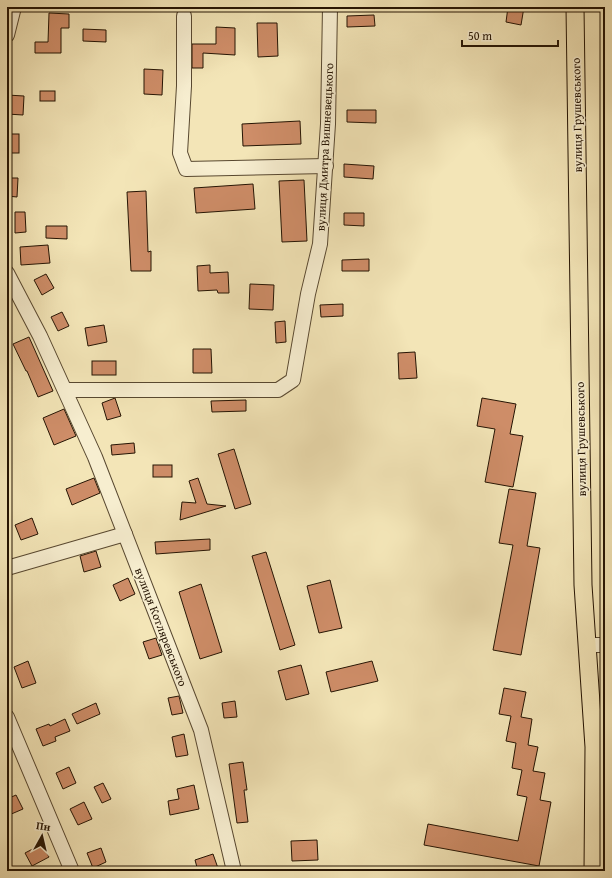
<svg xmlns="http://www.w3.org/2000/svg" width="612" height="878" font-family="'Gentium Book Plus',serif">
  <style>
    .building { fill: #ce8d68; stroke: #251403 }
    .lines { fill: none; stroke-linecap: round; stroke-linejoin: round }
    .minor-casing { stroke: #584830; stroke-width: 16 }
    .major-casing { stroke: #251403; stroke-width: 19 }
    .minor { stroke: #f7eed0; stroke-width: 14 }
    .major { stroke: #f3e5b7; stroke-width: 17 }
    .labels { text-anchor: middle; stroke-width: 3; stroke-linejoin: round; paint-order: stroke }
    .street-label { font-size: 12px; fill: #251403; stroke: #f7eed0 }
  </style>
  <rect width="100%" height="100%" fill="#f3e5b7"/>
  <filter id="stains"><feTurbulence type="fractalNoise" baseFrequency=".005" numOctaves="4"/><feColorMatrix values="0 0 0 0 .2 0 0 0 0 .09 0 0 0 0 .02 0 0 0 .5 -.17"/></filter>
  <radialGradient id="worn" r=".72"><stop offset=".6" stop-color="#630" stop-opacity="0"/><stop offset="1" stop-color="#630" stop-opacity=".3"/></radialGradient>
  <g class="building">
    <path d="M508,7H524L521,25L506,22Z"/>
    <path d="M49,13L69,14V28H61V53H35V42H48Z"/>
    <path d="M374,15L375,26L347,27V16Z"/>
    <path d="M257,23H277L278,56L258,57Z"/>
    <path d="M216,27L235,28V55L203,53V68H192V44H216Z"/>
    <path d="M83,29L106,30V42L83,41Z"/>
    <path d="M144,69L163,70L162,95L144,94Z"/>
    <rect x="40" y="91" width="15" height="10"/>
    <path d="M7,95L24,96L23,115L7,114Z"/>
    <path d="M347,110H376V123L347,122Z"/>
    <path d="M300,121L301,144L243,146L242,124Z"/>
    <rect x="7" y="134" width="12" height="19"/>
    <path d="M344,164L374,166L373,179L344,177Z"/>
    <path d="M7,178H18L17,197L7,196Z"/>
    <path d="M304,180L307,241L282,242L279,181Z"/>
    <path d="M253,184L255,209L196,213L194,188Z"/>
    <path d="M146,191L148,252L151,251V271H131L127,192Z"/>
    <path d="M15,212H25L26,232L15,233Z"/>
    <path d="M344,213H364V226L344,225Z"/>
    <path d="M46,226H67V239L46,238Z"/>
    <path d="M48,245L50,263L21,265L20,247Z"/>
    <path d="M369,259V271H342V260Z"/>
    <path d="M210,265V273L228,272L229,293H218L217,290L198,291L197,266Z"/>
    <path d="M46,274L54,288L42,295L34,280Z"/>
    <path d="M250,284L274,285L273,310L249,309Z"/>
    <path d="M343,304V316L321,317L320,305Z"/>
    <path d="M62,312L69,326L58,331L51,317Z"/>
    <path d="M285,321L286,342L276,343L275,322Z"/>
    <path d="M104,325L107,342L88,346L85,328Z"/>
    <path d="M29,337L53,391L38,397L27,371H26L13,344Z"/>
    <path d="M193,349H211L212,373H193Z"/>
    <path d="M415,352L417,378L399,379L398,353Z"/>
    <rect x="92" y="361" width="24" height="14"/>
    <path d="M115,398L121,416L107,420L102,403Z"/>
    <path d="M482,398L516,404L510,434L523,436L513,487L485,482L495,429L477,426Z"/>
    <path d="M246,400V411L212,412L211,401Z"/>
    <path d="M64,409L76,436L54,445L43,418Z"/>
    <path d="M134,443L135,453L112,455L111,445Z"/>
    <path d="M234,449L251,504L235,509L218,454Z"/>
    <rect x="153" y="465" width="19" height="12"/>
    <path d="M94,478L100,493L72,505L66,489Z"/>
    <path d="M198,478L207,504L226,506L180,520L182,502L196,503L189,481Z"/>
    <path d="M509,489L536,493L527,546L540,548L521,655L493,650L513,545L499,543Z"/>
    <path d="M32,518L38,534L21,540L15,525Z"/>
    <path d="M210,539V550L156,554L155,542Z"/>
    <path d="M96,551L101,567L84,572L80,556Z"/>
    <path d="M266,552L295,645L280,650L252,556Z"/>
    <path d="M128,578L135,594L120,601L113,585Z"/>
    <path d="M330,580L342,628L319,633L307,586Z"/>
    <path d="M201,584L222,652L200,659L179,592Z"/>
    <path d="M156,638L162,655L149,659L143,642Z"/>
    <path d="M28,661L36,683L22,688L14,667Z"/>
    <path d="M372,661L378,681L331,692L326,672Z"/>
    <path d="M301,665L309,694L286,700L278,671Z"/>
    <path d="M504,688L526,692L521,717L532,719L528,745L538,747L533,771L545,773L540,800L551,802L539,866L424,845L428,824L518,841L527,797L517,795L522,770L512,768L516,743L506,741L511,716L499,714Z"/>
    <path d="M179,696L183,713L172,715L168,698Z"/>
    <path d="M235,701L237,717L224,718L222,703Z"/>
    <path d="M96,703L100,714L77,724L72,714Z"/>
    <path d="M65,719L70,731L55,737L56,741L43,746L36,729L49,724L50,726Z"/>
    <path d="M184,734L188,755L176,757L172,737Z"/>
    <path d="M243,762L247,790H244L248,822L237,823L229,764Z"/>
    <path d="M69,767L76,783L63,789L56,773Z"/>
    <path d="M103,783L111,799L102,803L94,787Z"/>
    <path d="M194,785L199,809L170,815L168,801L179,799L177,789Z"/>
    <path d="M16,795L23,809L9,815L7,810V799Z"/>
    <path d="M84,802L92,819L78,825L70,809Z"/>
    <path d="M317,840L318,860L292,861L291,841Z"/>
    <path d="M42,844L49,857L32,866L25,853Z"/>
    <path d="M101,848L106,862L93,868L87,853Z"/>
    <path d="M213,854L219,871H198L195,860Z"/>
  </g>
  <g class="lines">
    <g class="minor-casing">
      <g id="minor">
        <path d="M184,16V86L180,153L186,169L326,166"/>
        <path d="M7,35L14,7"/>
        <path d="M7,273L40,336L95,457L201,730L234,871"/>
        <path d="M65,390H278L293,380L308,294L320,244L328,124L330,7"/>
        <path d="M7,568L125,534"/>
        <path d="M587,645H605"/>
        <path d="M7,717L72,871"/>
      </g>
    </g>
    <g class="major-casing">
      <path id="major" d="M575,7L583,585L594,747L593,871"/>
    </g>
    <use href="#minor" class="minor"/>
    <use href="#major" class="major"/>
  </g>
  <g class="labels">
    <g class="street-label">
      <text transform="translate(577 115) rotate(-91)" y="4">вулиця Грушевського</text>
      <text transform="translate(325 147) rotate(-87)" y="4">вулиця Дмитра Вишневецького</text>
      <text transform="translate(581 439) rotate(-91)" y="4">вулиця Грушевського</text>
      <text transform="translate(161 627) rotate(69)" y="4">вулиця Котляревського</text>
    </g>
  </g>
  <rect width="612" height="878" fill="none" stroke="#f3e5b7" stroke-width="24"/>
  <rect x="8" y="8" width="596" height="862" fill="none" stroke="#251403" stroke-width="2"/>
  <rect x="12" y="12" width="588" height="854" fill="none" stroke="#251403"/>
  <g transform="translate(42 836) rotate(8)" stroke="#f7eed0" stroke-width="3" paint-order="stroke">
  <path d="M0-3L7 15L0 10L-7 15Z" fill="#251403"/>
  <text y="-6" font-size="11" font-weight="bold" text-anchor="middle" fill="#251403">Пн</text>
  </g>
  <path d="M462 40v6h96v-6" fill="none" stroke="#251403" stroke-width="2"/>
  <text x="468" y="40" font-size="12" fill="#251403" stroke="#f7eed0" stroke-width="3" paint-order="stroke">50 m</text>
  <rect width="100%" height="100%" filter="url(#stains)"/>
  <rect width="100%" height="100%" fill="url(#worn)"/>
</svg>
